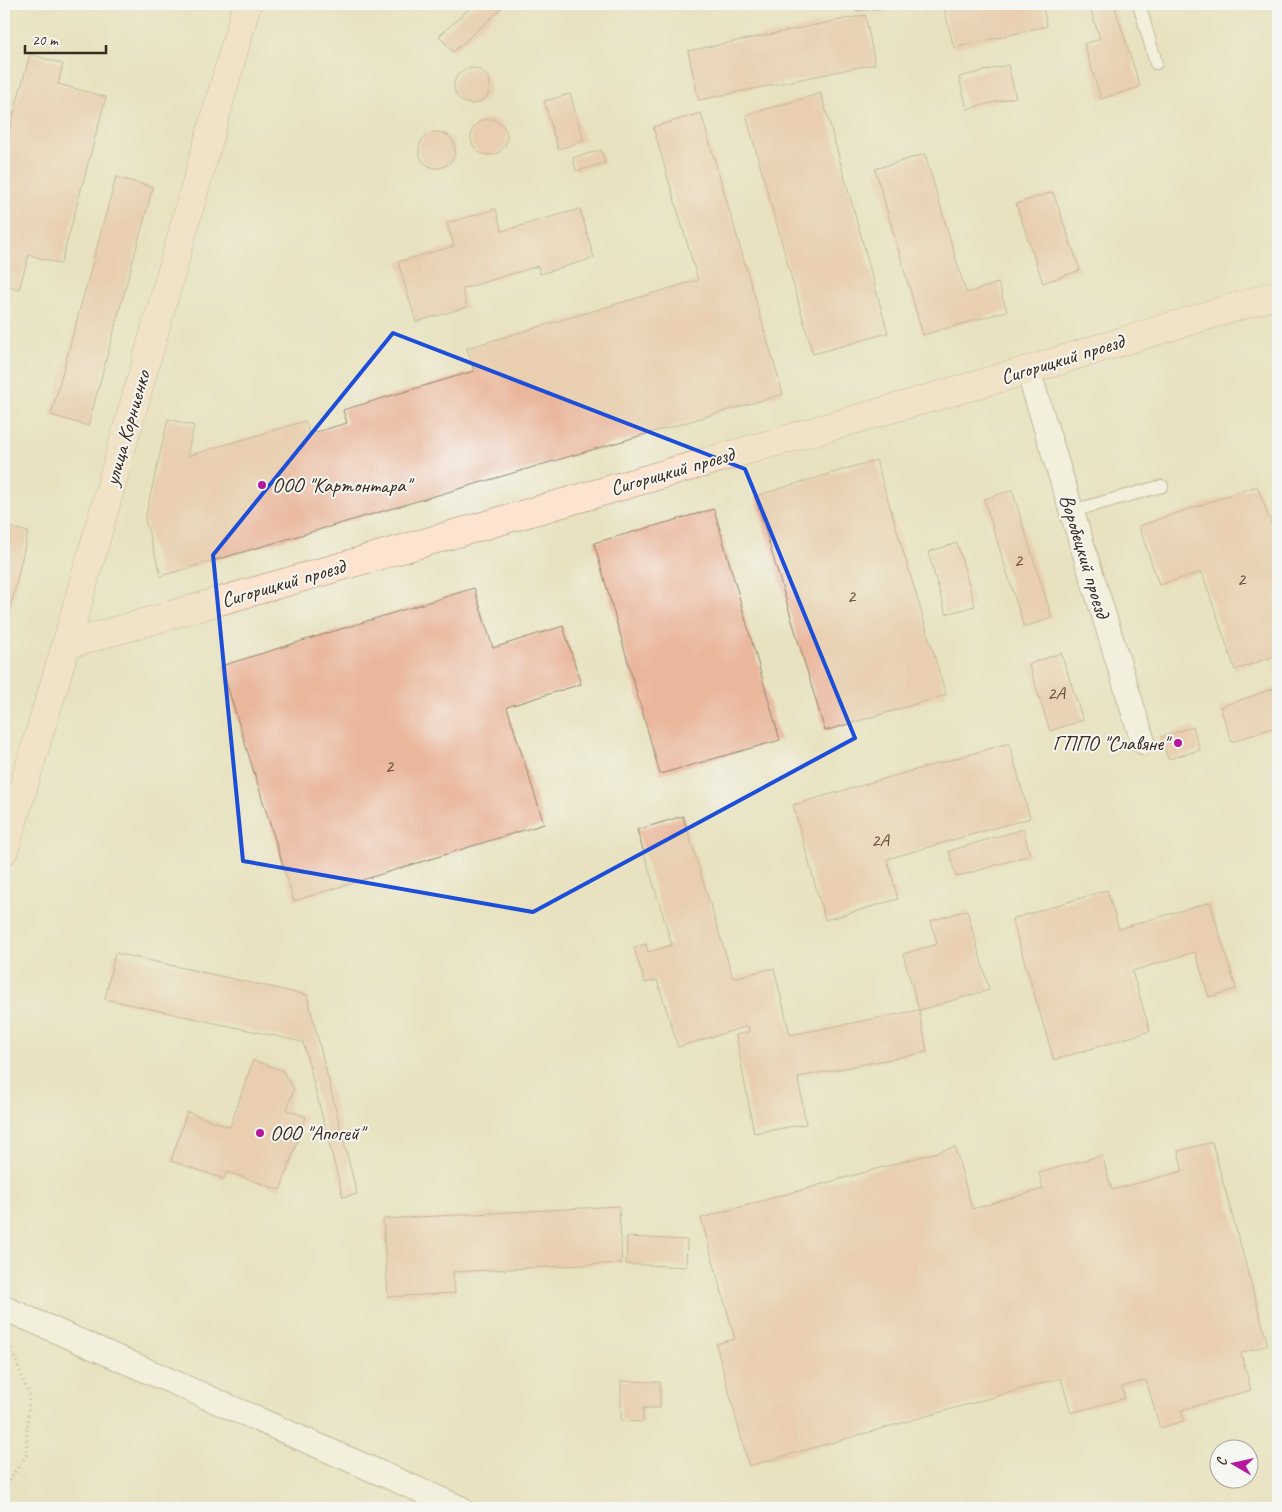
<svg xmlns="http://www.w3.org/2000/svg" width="1282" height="1512" font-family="Caveat,sans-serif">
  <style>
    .building { fill: #eab79c }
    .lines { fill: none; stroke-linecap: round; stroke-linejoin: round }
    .lane-casing { stroke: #92866f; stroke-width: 14 }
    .street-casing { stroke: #92866f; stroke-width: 26 }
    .secondary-casing { stroke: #92866f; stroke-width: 29 }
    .path { stroke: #92866f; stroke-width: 3; stroke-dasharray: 1 4; stroke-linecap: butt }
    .lane { stroke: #fff; stroke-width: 12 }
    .street { stroke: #fff; stroke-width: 24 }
    .secondary { stroke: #fde4d1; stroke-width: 28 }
    .marked { fill: none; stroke: #1d4ed8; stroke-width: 4; stroke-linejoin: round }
    .poi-dot { fill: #b5179e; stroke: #f6f6f2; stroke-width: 2 }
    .labels { text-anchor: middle; stroke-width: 4; stroke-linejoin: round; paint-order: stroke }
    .number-label { font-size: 19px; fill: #674d3e }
    .street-label { font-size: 21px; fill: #3b2a1e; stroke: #f6f6f2 }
    .poi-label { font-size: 21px; fill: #3b2a1e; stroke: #f6f6f2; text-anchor: start }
  </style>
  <rect width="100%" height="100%" fill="#f6f6f2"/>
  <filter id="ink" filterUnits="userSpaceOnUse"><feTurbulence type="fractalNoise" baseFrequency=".02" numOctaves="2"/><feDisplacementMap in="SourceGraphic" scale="10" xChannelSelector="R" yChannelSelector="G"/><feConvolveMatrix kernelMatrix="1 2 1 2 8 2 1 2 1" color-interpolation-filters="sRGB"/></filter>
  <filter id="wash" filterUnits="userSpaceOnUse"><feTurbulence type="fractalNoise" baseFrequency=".0096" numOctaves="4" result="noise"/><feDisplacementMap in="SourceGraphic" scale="20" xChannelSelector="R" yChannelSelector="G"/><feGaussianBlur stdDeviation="1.12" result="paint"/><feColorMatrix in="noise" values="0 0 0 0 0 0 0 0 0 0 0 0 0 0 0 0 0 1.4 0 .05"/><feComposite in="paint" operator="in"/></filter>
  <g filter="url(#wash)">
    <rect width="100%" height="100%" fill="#e8e2c0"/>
    <g id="blocks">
      <g class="building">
        <path d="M475,4H500L503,7L453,52L439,36Z"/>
        <path d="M855,4H887V8L856,11Z"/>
        <path d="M943,4H1042L1047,26L954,48Z"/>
        <path d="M1089,4H1114L1140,87L1101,99L1084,44L1100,39Z"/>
        <path d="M865,15L875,64L699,100L688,51Z"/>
        <path d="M30,54L63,64L58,84L106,97L61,264L29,255L19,289L4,285V150Z"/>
        <path d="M1008,65L1016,97L967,109L959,77Z"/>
        <circle cx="472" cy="86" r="18"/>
        <path d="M821,93L888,333L813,354L746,115Z"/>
        <path d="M570,94L584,141L558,149L544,101Z"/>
        <path d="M701,113L783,394L161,576L145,519L168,419L194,426L187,456L305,421L309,434L347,423L343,410L474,371L467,348L698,280L653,127Z"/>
        <circle cx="489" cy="137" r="18"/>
        <circle cx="437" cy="150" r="18"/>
        <path d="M601,150L605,163L576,171L573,158Z"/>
        <path d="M925,154L966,293L998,283L1007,311L923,335L875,169Z"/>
        <path d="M116,177L153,187L88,426L51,415Z"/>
        <path d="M1053,192L1080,270L1043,283L1016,204Z"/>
        <path d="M496,209L502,231L580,209L594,258L540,274L538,266L462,289L467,307L416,322L398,262L454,246L447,223Z"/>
        <path d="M876,460L946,695L825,731L755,496Z"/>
        <path d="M1257,486L1278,541V655L1235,670L1202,572L1159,585L1139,526Z"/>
        <path d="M1012,490L1052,618L1024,627L984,499Z"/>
        <path d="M714,509L780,740L660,774L594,543Z"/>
        <path d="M4,526L28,532L5,633H4Z"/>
        <path d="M957,543L975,606L946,614L928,552Z"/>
        <path d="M474,588L493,648L563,626L581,684L507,707L544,824L294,901L221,666Z"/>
        <path d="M1061,653L1083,720L1050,731L1029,664Z"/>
        <path d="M1278,687V726L1232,742L1220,707Z"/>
        <path d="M1193,727L1200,750L1168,759L1161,737Z"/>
        <path d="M1009,743L1030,818L887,859L898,899L825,920L793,805Z"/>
        <path d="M683,816L733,978L774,968L790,1035L919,1010L927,1052L798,1077L806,1124L754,1133L736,1035L749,1032L748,1026L678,1047L657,980L645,983L634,948L646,944L648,952L672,945L637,830Z"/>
        <path d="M1023,829L1030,855L956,877L949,851Z"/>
        <path d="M1107,890L1119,929L1210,902L1236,989L1209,997L1195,952L1132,971L1150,1031L1054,1060L1012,919Z"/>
        <path d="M967,910L989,990L919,1010L903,954L937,944L931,921Z"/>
        <path d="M115,953L307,995L357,1194L343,1197L303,1042L105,999Z"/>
        <path d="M253,1060L282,1070L294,1089L287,1110L306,1117L280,1190L227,1172L224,1179L171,1161L187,1112L230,1127Z"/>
        <path d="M1212,1142L1268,1345L1241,1353L1251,1390L1181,1410L1184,1421L1160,1428L1146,1380L1122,1387L1125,1398L1071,1413L1061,1378L749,1466L716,1344L735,1339L701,1218L955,1147L972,1209L1043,1189L1039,1173L1102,1155L1112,1190L1183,1171L1178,1151Z"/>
        <path d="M619,1206L622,1263L453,1272L455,1293L388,1297L383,1219Z"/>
        <path d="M627,1237L687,1240L686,1267L626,1264Z"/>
        <path d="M621,1381L660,1382V1408H643V1422L621,1421Z"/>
      </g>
    </g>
  </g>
  <g filter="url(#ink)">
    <use href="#blocks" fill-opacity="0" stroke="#92866f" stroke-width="1"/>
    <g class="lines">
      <g class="lane-casing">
        <g id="lane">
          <path d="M1139,4L1156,63"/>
          <path d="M1072,511L1162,486"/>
        </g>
      </g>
      <g class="street-casing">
        <g id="street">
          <path d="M1028,370L1143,742"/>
          <path d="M4,1308L460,1508"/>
        </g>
      </g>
      <g class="secondary-casing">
        <g id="secondary">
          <path d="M66,645L1028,370L1278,294"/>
          <path d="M4,851L66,645L247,4"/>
        </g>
      </g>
      <path class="path" d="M4,1489L26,1455L29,1395L7,1338"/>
      <use href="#lane" class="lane"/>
      <use href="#street" class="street"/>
      <use href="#secondary" class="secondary"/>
    </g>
  </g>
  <path d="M0 0H1282V1512H0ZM393,333L745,469L855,738L533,912L243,861L213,555Z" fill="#e8e2c0" fill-opacity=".55" fill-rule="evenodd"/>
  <path class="marked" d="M393,333L745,469L855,738L533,912L243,861L213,555Z"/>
  <g class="poi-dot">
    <circle cx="262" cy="485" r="5"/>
    <circle cx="1178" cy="743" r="5"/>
    <circle cx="260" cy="1133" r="5"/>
  </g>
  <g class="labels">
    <g class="number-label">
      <text x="1018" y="566">2</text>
      <text x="1241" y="585">2</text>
      <text x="851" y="602">2</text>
      <text x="1056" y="699">2А</text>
      <text x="389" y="772">2</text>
      <text x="880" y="846">2А</text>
    </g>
    <g class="street-label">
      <text transform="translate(1062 359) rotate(-17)" y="7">Сигорицкий проезд</text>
      <text transform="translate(127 428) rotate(-74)" y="7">улица Корниенко</text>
      <text transform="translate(672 471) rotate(-16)" y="7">Сигорицкий проезд</text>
      <text transform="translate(1085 556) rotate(73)" y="7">Воробецкий проезд</text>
      <text transform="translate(283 583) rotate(-16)" y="7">Сигорицкий проезд</text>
    </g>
    <g class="poi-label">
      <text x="272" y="492">ООО "Картонтара"</text>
      <text x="1168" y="750" text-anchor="end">ГППО "Славяне"</text>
      <text x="270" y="1140">ООО "Апогей"</text>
    </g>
  </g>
  <rect width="1282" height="1512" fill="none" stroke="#f6f6f2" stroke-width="20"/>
  <g transform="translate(1234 1464) rotate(279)"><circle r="24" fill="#f6f6f2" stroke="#aba49d"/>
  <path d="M0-4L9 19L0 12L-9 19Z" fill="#b5179e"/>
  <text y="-8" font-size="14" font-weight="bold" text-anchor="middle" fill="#3b2a1e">С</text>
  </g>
  <path d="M25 45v8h81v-8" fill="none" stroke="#3b2a1e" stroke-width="2.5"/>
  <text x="32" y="45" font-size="15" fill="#3b2a1e" stroke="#f6f6f2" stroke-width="4" paint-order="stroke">20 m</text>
</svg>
